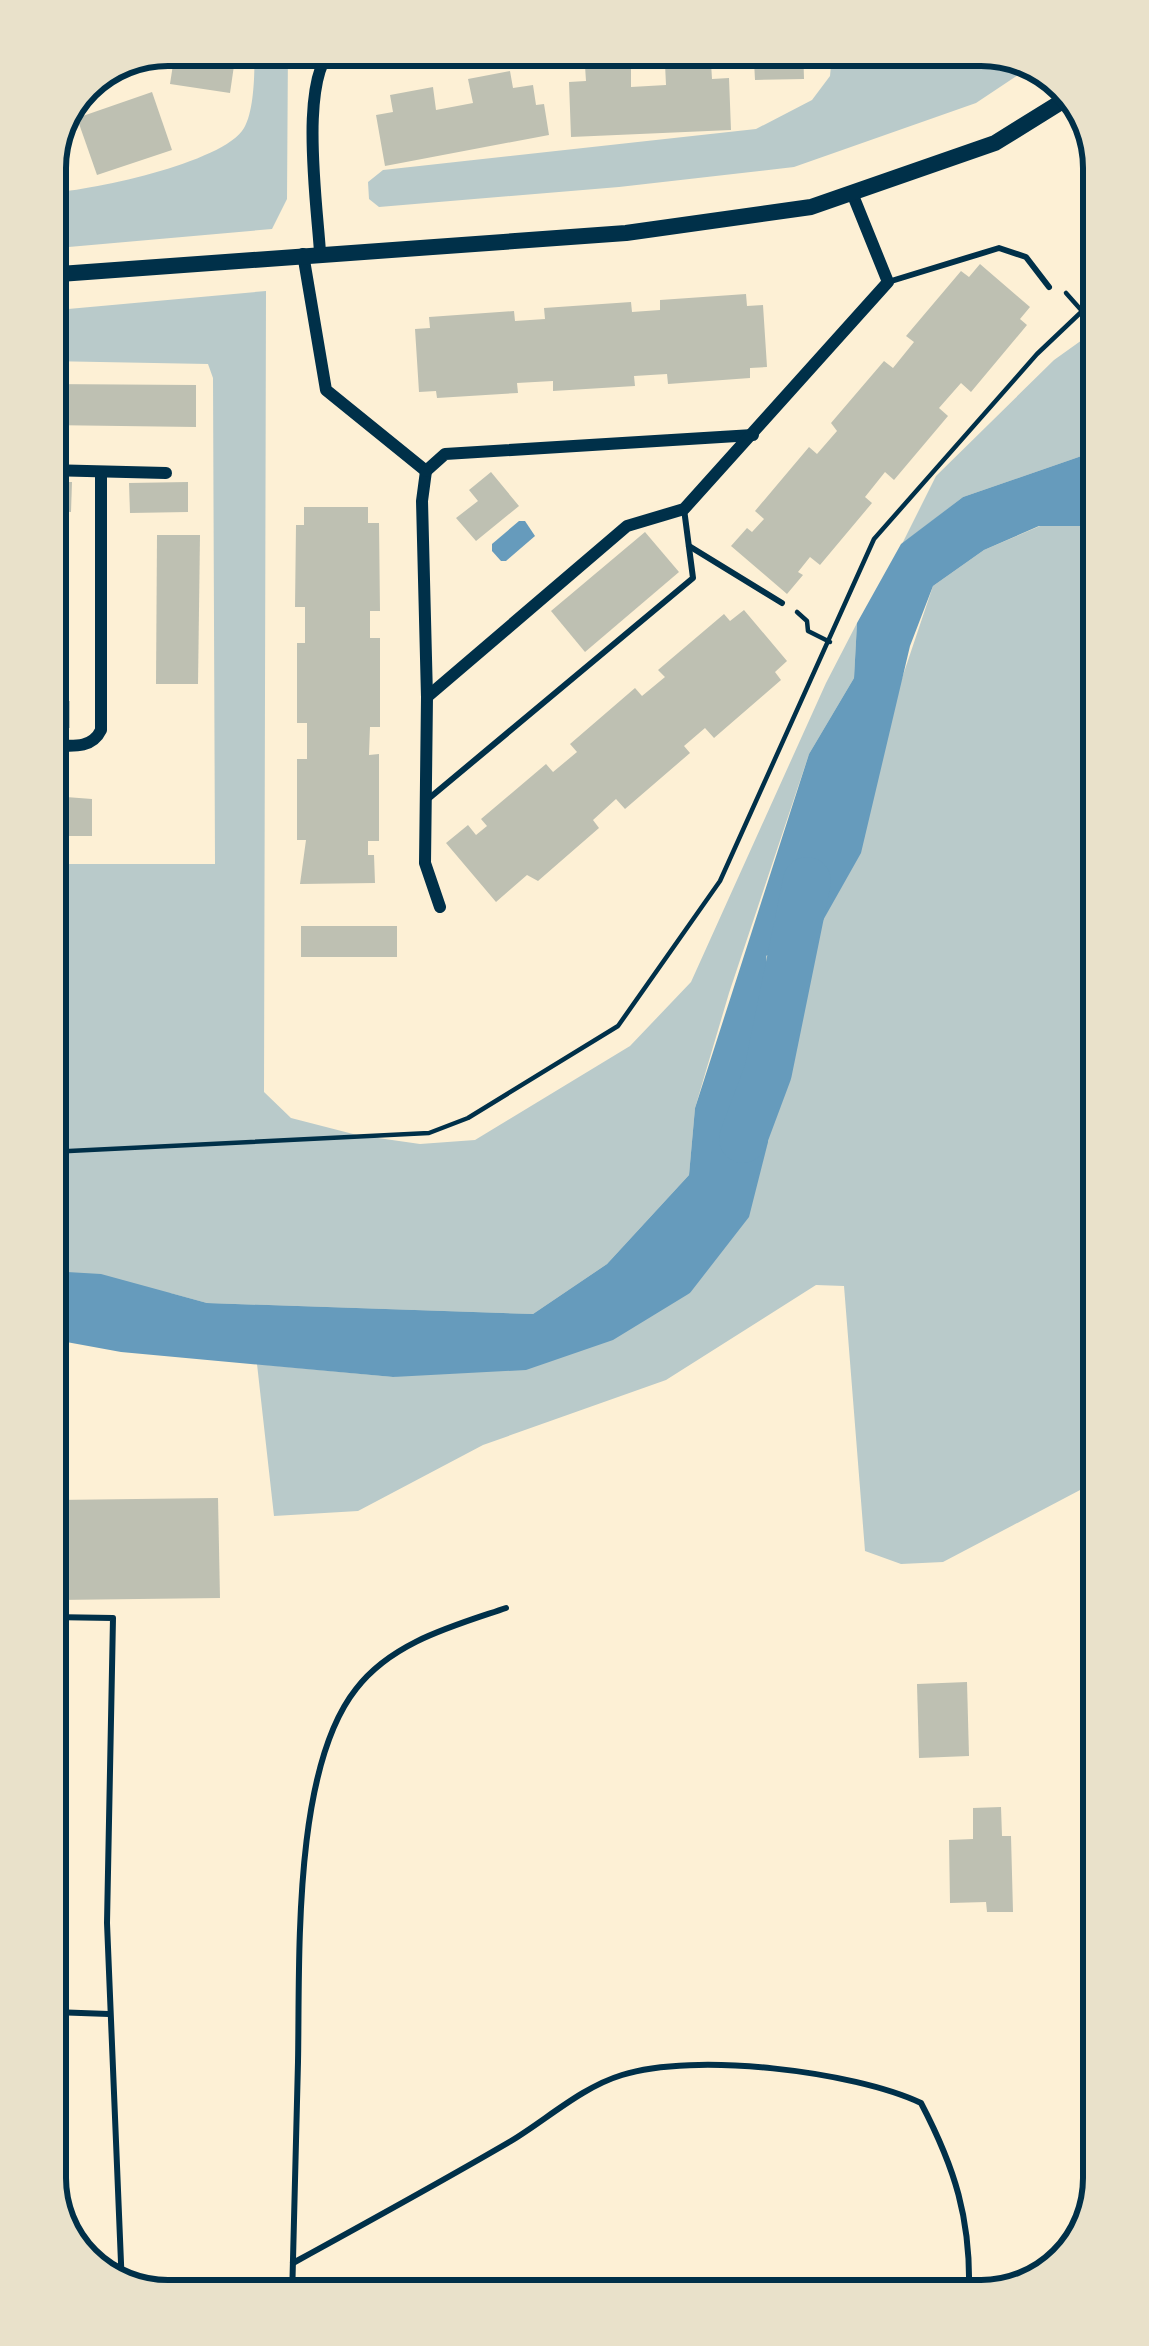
<svg xmlns="http://www.w3.org/2000/svg" width="1149" height="2346" font-family="'PT Sans Narrow',sans-serif">
  <style>
    .green { fill: #b9caca }
    .water { fill: #669bbc }
    .lines { fill: none; stroke-linecap: round; stroke-linejoin: round }
    .river { stroke: #669bbc; stroke-width: 48 }
    .building { fill: #bec0b2 }
    .path { stroke: #003049; stroke-width: 4.5 }
    .service { stroke: #003049; stroke-width: 6 }
    .minor { stroke: #003049; stroke-width: 12 }
    .tertiary { stroke: #003049; stroke-width: 16 }
    .rim { fill: none; stroke: #003049; stroke-width: 6 }
  </style>
  <rect width="100%" height="100%" fill="#fdf0d5"/>
  <g class="green">
    <path d="M254,45H288L287,199L272,229L46,249L45,193C86,192 224,163 244,128C255,110 255,65 254,45Z"/>
    <path d="M833,45H990L1036,63L976,103L794,167L619,187L379,207L369,199L368,182L383,170L756,129L812,100L830,76Z"/>
    <path d="M266,291L264,1092L291,1118L357,1135L420,1144L475,1140L630,1046L691,982L826,683L857,623L854,678L809,754L729,993L695,1108L689,1175L607,1264L533,1314L207,1303L170,1293L50,1301L48,864H215L213,378L208,364L46,361V311Z"/>
    <path d="M1096,330V451L963,497L902,544L936,476L1054,360Z"/>
    <path d="M1040,526H1084L1097,536L1101,1479L943,1562L901,1564L865,1551L844,1286L816,1285L666,1380L483,1445L358,1511L274,1516L257,1364L393,1377L690,1293L764,1007L766,956L817,931L933,586L984,550Z"/>
  </g>
  <g class="water">
    <path d="M1096,451L1097,536L1084,526H1039L984,550L933,586L910,646L861,853L817,931L766,956L768,1142L749,1217L690,1293L613,1340L526,1370L393,1377L121,1352L50,1339V1271L101,1274L207,1303L533,1314L607,1264L689,1175L695,1108L809,754L854,678L857,623L901,544L963,497Z"/>
    <path d="M519,521H525L535,536L506,561H501L492,551V544Z"/>
  </g>
  <g class="lines">
    <path class="river" d="M743,1139L768,1072L807,881"/>
  </g>
  <g class="building">
    <path d="M176,45H237L230,93L170,84Z"/>
    <path d="M733,45H803L804,79L755,80L754,61H733Z"/>
    <path d="M711,63L712,79L729,78L731,130L571,137L569,82L586,81L585,66L631,64V87L666,85L665,64Z"/>
    <path d="M510,71L513,88L533,85L536,105L544,104L549,135L385,166L376,115L393,112L390,95L433,87L436,110L473,103L468,79Z"/>
    <path d="M152,92L172,150L97,175L77,118Z"/>
    <path d="M980,264L1030,307L1020,319L1027,325L971,392L961,383L939,408L948,416L894,480L885,472L865,497L872,503L820,565L810,557L798,572L803,575L787,594L731,546L747,528L752,532L764,519L755,511L809,447L817,454L837,431L831,423L884,361L893,368L914,342L906,336L961,271L969,277Z"/>
    <path d="M746,294L747,306L763,305L767,367L750,368V378L668,384L667,374L634,376L635,386L553,391V381L517,383L518,393L437,398L436,391L419,392L415,329L430,328L429,317L514,311L515,321L545,319L544,308L631,302L632,312L660,310V300Z"/>
    <path d="M46,384L196,385V427L46,425Z"/>
    <path d="M491,472L519,506L476,541L456,518L478,501L469,490Z"/>
    <path d="M47,482H72L71,512L47,511Z"/>
    <path d="M188,482V512L130,513L129,483Z"/>
    <path d="M304,507H368V523H379L380,611H370V638H380V727H370L369,755L379,754V841H368V855H374L375,883L300,884L306,840H297V759H307V723H297V643H305V607H295L296,525H304Z"/>
    <path d="M645,532L679,572L585,652L551,611Z"/>
    <path d="M47,534L57,535L56,682H47Z"/>
    <path d="M157,535H200L198,684H156Z"/>
    <path d="M744,610L787,661L775,672L781,680L714,738L705,728L684,746L690,753L625,809L616,799L593,820L599,828L538,881L527,875L496,902L446,843L468,825L476,835L487,826L481,819L546,764L553,772L577,752L570,744L635,688L642,696L665,677L658,670L724,614L730,621Z"/>
    <rect x="48" y="701" width="22" height="27"/>
    <path d="M53,796L92,799V836H48V799H53Z"/>
    <rect x="301" y="926" width="96" height="31"/>
    <path d="M218,1498L220,1598L57,1600L55,1500Z"/>
    <path d="M967,1682L969,1756L919,1758L917,1684Z"/>
    <path d="M1001,1807L1002,1836H1011L1013,1912H987L986,1902L950,1903L949,1840L973,1839V1808Z"/>
  </g>
  <g class="lines">
    <g class="path">
      <path d="M1066,293L1082,311"/>
      <path d="M797,612L807,621L808,631L830,642"/>
      <path d="M49,1152L429,1133L468,1118L618,1026L720,881L874,539L1037,354L1096,298"/>
    </g>
    <g class="service">
      <path d="M888,282L999,248L1026,257L1049,287"/>
      <path d="M689,546L782,603"/>
      <path d="M427,800L693,578L684,509"/>
      <path d="M51,1617L113,1618L107,1923L122,2287"/>
      <path d="M53,2012L109,2014"/>
      <path d="M293,2263C366,2223 439,2183 511,2141C546,2120 582,2087 622,2075C694,2052 853,2071 921,2103C955,2168 971,2219 969,2293"/>
      <path d="M292,2299C294,2220 296,2141 298,2062C300,1960 292,1770 356,1689C392,1642 453,1626 506,1608"/>
    </g>
    <g class="minor">
      <path d="M320,253C318,210 296,67 338,45"/>
      <path d="M303,254L326,390L426,471"/>
      <path d="M47,470L166,473"/>
      <path d="M426,471L422,501L427,697L425,863L440,907"/>
      <path d="M426,471L445,454L753,435"/>
      <path d="M427,697L627,526L684,509L888,282L852,193"/>
      <path d="M48,745C68,745 91,751 101,730V473"/>
    </g>
    <path class="tertiary" d="M46,275L626,233L811,207L995,143L1074,94"/>
  </g>
  <path d="M0 0H1149V2346H0ZM168 66H981A102 102 0 0 1 1083 168V2178A102 102 0 0 1 981 2280H168A102 102 0 0 1 66 2178V168A102 102 0 0 1 168 66Z" fill="#e9e1ca" fill-rule="evenodd"/>
  <path class="rim" d="M168 66H981A102 102 0 0 1 1083 168V2178A102 102 0 0 1 981 2280H168A102 102 0 0 1 66 2178V168A102 102 0 0 1 168 66Z"/>
</svg>
